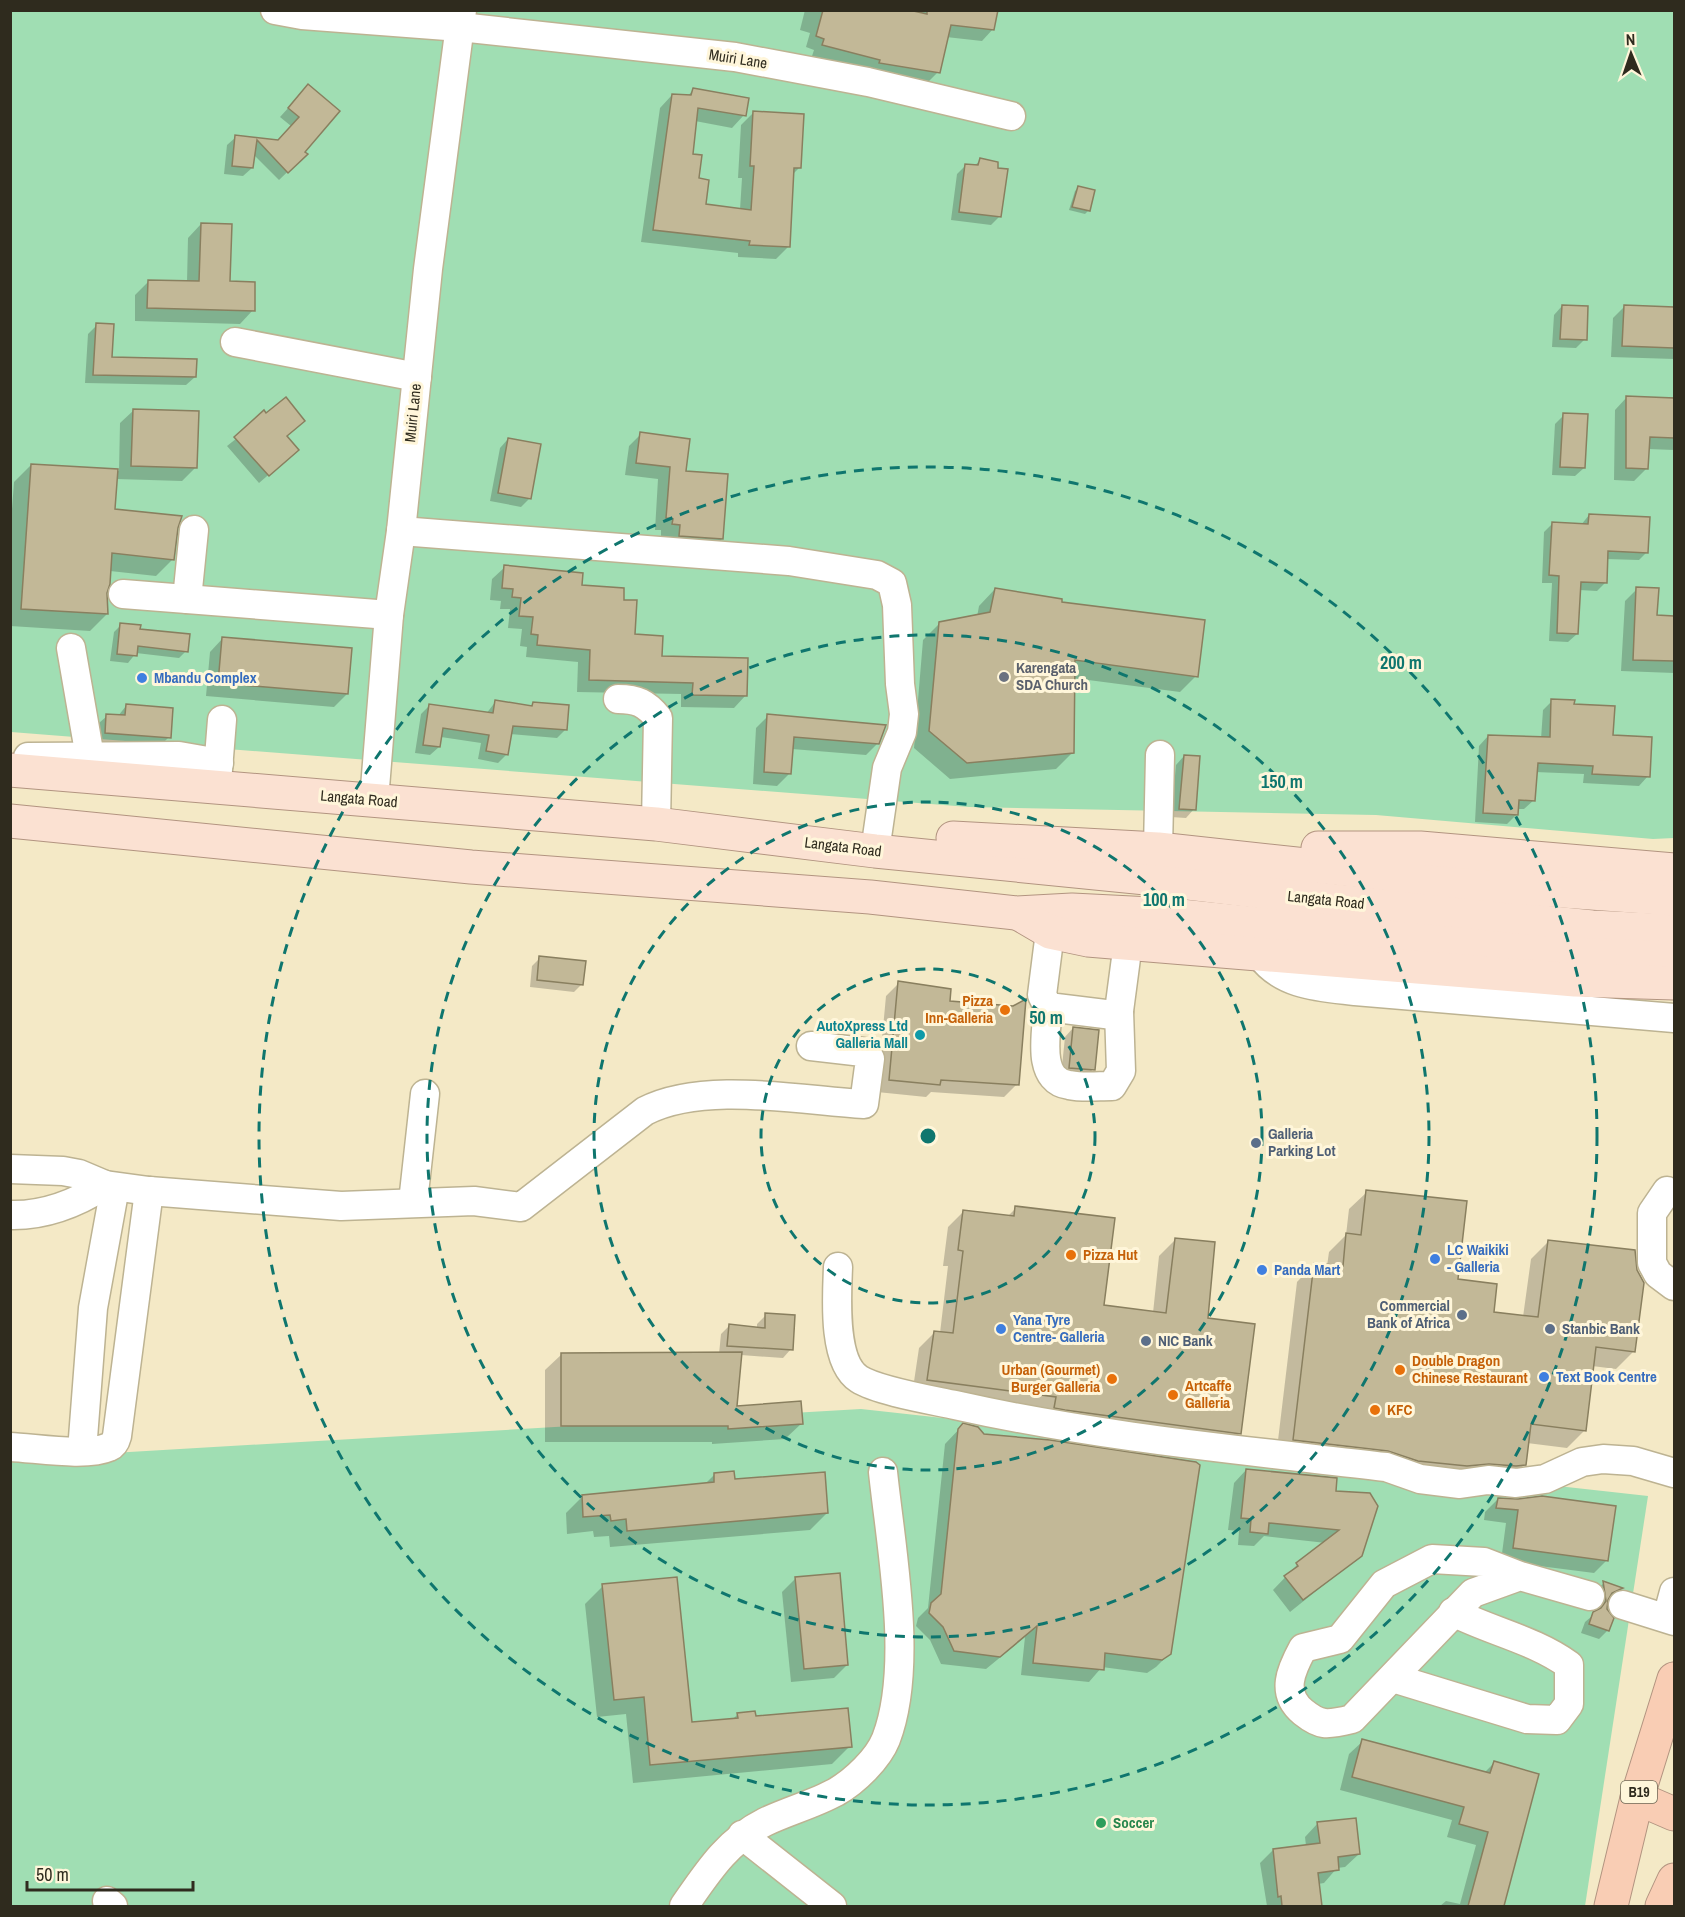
<svg xmlns="http://www.w3.org/2000/svg" width="1685" height="1917" font-family="'Archivo Narrow',sans-serif">
  <style>
    .green { fill: #a0deb3 }
    .shadow { fill: #0003 }
    .building { fill: #c2b897; stroke: #897f5f; stroke-width: 1.5 }
    .lines { fill: none; stroke-linecap: round; stroke-linejoin: round }
    .minor-casing { stroke: #bdb392; stroke-width: 31 }
    .major-casing { stroke: #b29480; stroke-width: 35 }
    .highway-casing { stroke: #b29480; stroke-width: 35 }
    .minor { stroke: #fff; stroke-width: 28 }
    .major { stroke: #fbe1d2; stroke-width: 33 }
    .highway { stroke: #f9cdb4; stroke-width: 33 }
    .ring { fill: none; stroke: #0f766e; stroke-width: 3; stroke-dasharray: 10 8 }
    .worship-dot { fill: #6b7280; stroke: #fff6da; stroke-width: 2 }
    .shop-dot { fill: #3f7fe0; stroke: #fff6da; stroke-width: 2 }
    .food-dot { fill: #e8710a; stroke: #fff6da; stroke-width: 2 }
    .culture-dot { fill: #0f9aa8; stroke: #fff6da; stroke-width: 2 }
    .service-dot { fill: #5c6f8a; stroke: #fff6da; stroke-width: 2 }
    .leisure-dot { fill: #2e9e5b; stroke: #fff6da; stroke-width: 2 }
    .labels { text-anchor: middle; stroke-width: 6; stroke-linejoin: round; paint-order: stroke }
    .shield { fill: #fff6da; stroke: #6d6856; stroke-width: 1.5 }
    .shield-label { font-size: 14px; font-weight: bold; fill: #2f2b1e }
    .street-label { font-size: 15px; fill: #2f2b1e; stroke: #fff6da }
    .worship-label { font-size: 15px; font-weight: bold; fill: #5b616d; stroke: #fff6da; text-anchor: start }
    .shop-label { font-size: 15px; font-weight: bold; fill: #366cbe; stroke: #fff6da; text-anchor: start }
    .food-label { font-size: 15px; font-weight: bold; fill: #c56008; stroke: #fff6da; text-anchor: start }
    .culture-label { font-size: 15px; font-weight: bold; fill: #0d838f; stroke: #fff6da; text-anchor: end }
    .service-label { font-size: 15px; font-weight: bold; fill: #4e5e75; stroke: #fff6da; text-anchor: start }
    .leisure-label { font-size: 15px; font-weight: bold; fill: #27864d; stroke: #fff6da; text-anchor: start }
    .centre { fill: #0f766e; stroke: #fff6da; stroke-width: 3 }
    .ring-label { font-size: 18px; text-anchor: middle; font-weight: bold; fill: #0f766e; stroke: #fff6da; stroke-width: 6; stroke-linejoin: round; paint-order: stroke }
  </style>
  <rect width="100%" height="100%" fill="#f4e9c6"/>
  <g class="green">
    <path d="M10,11H1674V838L1653,839L1376,815L969,807L11,732Z"/>
    <path d="M861,1409L1648,1496L1585,1906H11V1459Z"/>
  </g>
  <g class="shadow">
    <path d="M805,10L919,14L922,10H990L993,29L982,41L946,37L938,72L927,83L812,56L814,50L806,47L810,33L800,30Z"/>
    <path d="M693,90L744,115L732,128L695,121L691,155L704,205L740,210L742,178H738L741,125L753,113L799,168L793,174L789,246L776,259L738,257V253L641,242L660,108L672,95L687,97Z"/>
    <path d="M300,95L306,154L279,180L253,154L252,168L243,176L224,174L227,145L236,137L278,142L291,126L280,117Z"/>
    <path d="M981,160L999,217L991,225L951,220L957,174L966,165L974,166Z"/>
    <path d="M1079,187L1089,210L1085,214L1069,210L1075,191Z"/>
    <path d="M201,224L229,283L253,310L240,324L135,321V295L149,281L187,282L188,238Z"/>
    <path d="M1562,306L1585,339L1576,348L1552,347L1554,315Z"/>
    <path d="M1625,306L1674,309V359L1611,357L1613,318Z"/>
    <path d="M97,325L110,358L195,377L186,385L85,383L88,334Z"/>
    <path d="M1627,397L1674,400V450L1648,449L1647,468L1634,481L1614,480L1615,410Z"/>
    <path d="M134,410L195,468L182,481L116,479L114,511L176,528L173,559L156,576L110,571L105,593L107,614L90,631L10,626V536L14,482L31,465L119,471L120,423Z"/>
    <path d="M266,415L303,421L285,437L288,458L259,483L227,446Z"/>
    <path d="M1564,415L1584,468L1575,476L1552,475L1555,424Z"/>
    <path d="M641,434L685,473L722,539L710,551L668,547L669,537L661,536V530H655L658,479L625,475L629,446Z"/>
    <path d="M508,439L530,498L521,507L490,501L500,448Z"/>
    <path d="M1589,515L1647,552L1639,560L1606,559L1605,583L1597,591L1579,590L1577,634L1568,642L1549,641L1552,583H1542L1544,532L1553,523L1581,525Z"/>
    <path d="M505,567L580,587L660,657L746,695L734,708L681,707V694L577,692L578,662L526,657L527,647L520,646L522,629L508,628L510,609H500L501,601L490,600L492,579Z"/>
    <path d="M995,589L1060,603L1196,676L1180,692L1073,678V752L1056,769L950,779L914,748L923,640L939,624L977,617L979,606Z"/>
    <path d="M1637,589L1656,617L1674,618V673L1621,671L1625,601Z"/>
    <path d="M121,625L139,630L186,651L179,658L136,653L128,663L110,661L114,632Z"/>
    <path d="M223,638L347,694L334,707L206,696L210,652Z"/>
    <path d="M496,701L530,707L533,704L566,729L557,738L510,734L507,754L498,763L478,759L481,743L441,737L439,747L430,755L415,753L421,714L430,705L486,714Z"/>
    <path d="M1552,701L1573,706L1612,736L1648,776L1639,786L1583,783L1584,774L1535,772L1534,800L1524,809H1517V814L1507,824L1475,822L1479,746L1488,736L1541,739L1543,710Z"/>
    <path d="M126,706L169,737L161,745L98,741L99,723L107,716H118Z"/>
    <path d="M768,716L878,743L866,755L792,749L789,774L777,786L753,784L756,728Z"/>
    <path d="M1184,756L1194,809L1186,818L1171,817L1176,765Z"/>
    <path d="M540,958L582,984L574,992L530,987L532,966Z"/>
    <path d="M899,983L1017,1084L1004,1097L931,1092L926,1097L877,1092L886,996Z"/>
    <path d="M1073,1028L1093,1069L1085,1078L1061,1076L1065,1037Z"/>
    <path d="M1367,1192L1492,1313L1523,1317L1531,1259L1549,1241L1634,1351L1616,1369L1592,1366L1585,1430L1567,1448L1527,1443L1525,1464L1507,1482L1276,1457L1297,1282L1314,1264L1327,1266L1329,1252L1346,1235L1349,1209Z"/>
    <path d="M1016,1208L1103,1306L1153,1313L1159,1256L1175,1240L1240,1433L1224,1449L912,1395L919,1348L935,1332L940,1333L948,1266H943L948,1227L963,1212L1007,1217Z"/>
    <path d="M766,1315L791,1349L783,1358L741,1355L736,1407L802,1423L785,1439L712,1444V1442H545V1370L562,1354H719L721,1334L730,1325L757,1328V1324Z"/>
    <path d="M963,1425L983,1436L1170,1653L1156,1667L1147,1673L1102,1667L1089,1682L1021,1675L1025,1637L986,1669L941,1664L930,1640L916,1626L918,1618L928,1608L945,1444Z"/>
    <path d="M1246,1470L1334,1492L1361,1555L1290,1612L1273,1590L1297,1565L1326,1543L1264,1536L1254,1546L1238,1545L1239,1531L1228,1530L1234,1483Z"/>
    <path d="M714,1475L827,1513L810,1530L610,1547L609,1536L594,1537L593,1531L567,1534L566,1513L583,1496L705,1484Z"/>
    <path d="M1498,1499L1518,1501L1607,1560L1594,1573L1501,1561L1506,1523L1484,1520L1485,1512Z"/>
    <path d="M795,1579L847,1665L834,1678L791,1682L782,1592Z"/>
    <path d="M1604,1583L1621,1588L1606,1599L1608,1630L1599,1639L1581,1633L1585,1622L1598,1611L1595,1591Z"/>
    <path d="M603,1586L690,1724L732,1720L738,1714L850,1746L832,1764L633,1783L626,1714L597,1717L585,1604Z"/>
    <path d="M1363,1741L1484,1773L1494,1763L1537,1775L1502,1906H1440L1446,1901L1460,1904L1476,1845L1447,1837L1452,1820L1340,1790L1349,1754Z"/>
    <path d="M1318,1823L1359,1854L1345,1867L1337,1868L1324,1883L1318,1884L1320,1906H1267L1260,1863L1273,1850L1306,1846L1305,1837Z"/>
  </g>
  <g class="building">
    <path d="M823,10H909L927,14V10H998L994,30L951,25L940,73L879,63L880,60L822,45L824,39L816,36Z"/>
    <path d="M308,84L340,111L305,152L308,154L288,173L257,140L253,168L232,166L235,135L278,140L299,117L288,108Z"/>
    <path d="M693,88L749,98L746,116L698,108L693,154L702,155L699,178L709,180L706,204L751,210L754,166H750L753,111L804,114L801,168H794L790,247L749,245L750,241L653,230L672,94L691,95Z"/>
    <path d="M980,158L998,162V168L1008,169L1001,217L959,212L965,164L978,165Z"/>
    <path d="M1078,186L1095,190L1090,211L1072,207Z"/>
    <path d="M201,223L232,224L230,281L255,282V311L147,308L148,280L199,281Z"/>
    <path d="M1562,305L1588,306L1587,340L1560,339Z"/>
    <path d="M1624,305L1674,307V348L1622,346Z"/>
    <path d="M96,323L114,324L112,357L197,359L196,377L93,375Z"/>
    <path d="M1626,396L1674,398V438L1650,437L1648,469L1626,468Z"/>
    <path d="M286,397L305,421L287,436L299,450L269,476L234,437L264,410L266,413Z"/>
    <path d="M133,409L199,411L197,468L131,466Z"/>
    <path d="M1563,413L1588,414L1585,468L1560,467Z"/>
    <path d="M640,432L690,439L686,471L728,474L723,539L679,536L680,525L672,524L673,519L666,518L670,467L636,463Z"/>
    <path d="M508,438L541,444L531,499L498,493Z"/>
    <path d="M31,464L118,469L115,509L182,516L178,528L174,560L112,553L110,584L107,593L108,614L21,609Z"/>
    <path d="M1589,514L1650,517L1648,553L1608,551L1607,583L1581,582L1578,634L1557,633L1559,576L1549,575L1552,522L1588,524Z"/>
    <path d="M504,565L583,573L582,585L624,588V600H637L635,634L663,636L662,656L748,658L747,696L692,695L693,683L589,680L590,650L537,645L538,635L531,634L533,617L519,616L521,598L512,597L513,589L502,588Z"/>
    <path d="M1636,587L1659,588L1657,615L1674,616V661L1633,660Z"/>
    <path d="M995,588L1062,599V602L1205,620L1198,677L1075,660L1074,753L967,763L929,731L939,622L990,612Z"/>
    <path d="M120,623L141,625L140,629L190,634L188,652L138,646L137,656L117,654Z"/>
    <path d="M222,637L352,648L348,694L218,683Z"/>
    <path d="M1551,699L1575,700L1574,704L1615,706L1613,735L1652,737L1650,777L1592,774L1593,766L1538,763L1535,801L1519,800L1518,815L1483,813L1488,735L1550,737Z"/>
    <path d="M495,700L532,706L533,702L569,705L567,730L513,726L508,755L486,751L489,735L443,728L440,747L423,745L429,704L493,713Z"/>
    <path d="M126,704L173,708L171,738L105,733L106,714L125,715Z"/>
    <path d="M767,714L886,725L879,744L794,737L791,774L764,772Z"/>
    <path d="M1184,755L1200,756L1196,810L1179,809Z"/>
    <path d="M539,956L586,961L583,985L537,980Z"/>
    <path d="M898,981L951,989L950,1001L1013,1006L1026,999L1019,1085L941,1080L940,1085L889,1080Z"/>
    <path d="M1073,1027L1099,1030L1095,1070L1069,1068Z"/>
    <path d="M1366,1190L1467,1201L1458,1279L1497,1284L1494,1312L1538,1317L1548,1240L1635,1250L1637,1270L1644,1283L1635,1352L1596,1347L1586,1431L1531,1424L1526,1465L1516,1466L1489,1464L1467,1466L1418,1461L1388,1451L1293,1440L1314,1263L1343,1266L1346,1233L1361,1235Z"/>
    <path d="M1015,1206L1115,1218L1104,1305L1166,1313L1175,1238L1215,1242L1208,1318L1255,1324L1241,1434L1065,1410L1054,1408L1056,1397L927,1380L934,1331L953,1333L963,1251L958,1250L963,1210L1014,1216Z"/>
    <path d="M765,1313L795,1315L793,1350L727,1346L729,1324L765,1328Z"/>
    <path d="M742,1352L737,1406L801,1401L803,1424L728,1429V1426H561V1353Z"/>
    <path d="M963,1423L978,1427L984,1434L1050,1440L1196,1462L1200,1465L1171,1654L1162,1660L1105,1653L1104,1670L1033,1663L1037,1626L1000,1657L954,1651L943,1627L929,1613L931,1603L941,1594L958,1429Z"/>
    <path d="M1246,1469L1337,1478L1336,1491L1370,1493L1378,1506L1362,1556L1303,1600L1284,1576L1298,1566L1296,1563L1339,1530L1269,1523L1268,1534L1250,1532L1251,1519L1241,1518Z"/>
    <path d="M734,1471L735,1479L825,1472L828,1513L627,1531L626,1519L611,1521L610,1515L583,1517L582,1495L714,1482V1473Z"/>
    <path d="M1542,1496L1616,1506L1608,1561L1513,1548L1518,1510L1496,1508L1498,1498L1518,1499Z"/>
    <path d="M840,1573L848,1665L804,1669L795,1577Z"/>
    <path d="M677,1577L692,1722L738,1718L737,1713L755,1711L756,1716L848,1708L852,1747L650,1765L644,1697L614,1700L602,1584Z"/>
    <path d="M1603,1581L1623,1588L1612,1593L1608,1600L1607,1609L1614,1618L1609,1631L1589,1624L1593,1612L1601,1608L1606,1601Z"/>
    <path d="M1362,1739L1490,1773L1494,1761L1539,1774L1504,1906H1468L1488,1832L1459,1824L1464,1807L1352,1777Z"/>
    <path d="M1356,1818L1360,1854L1338,1857L1339,1870L1318,1873L1322,1906H1282L1281,1896L1278,1897L1273,1849L1320,1843L1317,1822Z"/>
  </g>
  <g class="lines">
    <g class="minor-casing">
      <g id="minor">
        <path d="M275,10L302,15L460,27L735,57L868,82L1011,116"/>
        <path d="M235,342L417,377"/>
        <path d="M401,531L789,561L877,575L892,583L897,605L900,684L904,714L902,732L887,768L875,851"/>
        <path d="M123,594L389,615"/>
        <path d="M187,599L194,530"/>
        <path d="M71,648L90,757"/>
        <path d="M618,699C637,699 646,703 658,718L656,824"/>
        <path d="M28,757L179,756L219,763"/>
        <path d="M217,782L222,720"/>
        <path d="M374,800L389,615L401,531L428,269L462,10"/>
        <path d="M1158,849L1160,755"/>
        <path d="M1050,932L1042,995L1048,1007L1113,1015L1119,1011L1128,943"/>
        <path d="M1260,955C1282,986 1321,987 1355,991L1674,1018"/>
        <path d="M1048,1007C1047,1030 1035,1080 1069,1085C1083,1088 1098,1086 1112,1086L1121,1071L1119,1011"/>
        <path d="M10,1169L63,1171L79,1174L105,1185L149,1191L341,1206L474,1201L521,1207L645,1111C703,1081 798,1100 864,1104L870,1059L863,1052L811,1046"/>
        <path d="M1667,1191L1652,1213V1263L1658,1274L1674,1286"/>
        <path d="M413,1202L425,1094"/>
        <path d="M10,1215C44,1216 77,1203 105,1185"/>
        <path d="M838,1267C837,1295 832,1362 859,1379C878,1391 932,1400 955,1405C1097,1437 1242,1450 1386,1467L1420,1479L1460,1484L1488,1480L1516,1483L1545,1479L1582,1462L1603,1459L1633,1461L1674,1473"/>
        <path d="M10,1447C36,1448 86,1457 109,1447C114,1445 116,1440 117,1436L149,1191"/>
        <path d="M82,1451L93,1308L115,1187"/>
        <path d="M1520,1576L1473,1593L1352,1719C1344,1721 1332,1724 1324,1723C1316,1722 1308,1716 1303,1712C1280,1693 1291,1670 1303,1648L1340,1639L1384,1584L1432,1559L1484,1562L1520,1576L1590,1596"/>
        <path d="M1623,1605L1674,1621"/>
        <path d="M1667,1618L1674,1592"/>
        <path d="M1393,1678L1527,1719L1557,1720L1569,1704V1665C1535,1640 1490,1631 1453,1612"/>
        <path d="M742,1835L832,1906"/>
        <path d="M107,1901L113,1906"/>
        <path d="M684,1906C707,1873 727,1841 765,1822C788,1811 814,1804 836,1792C855,1781 878,1759 886,1739C914,1666 891,1549 883,1472"/>
      </g>
    </g>
    <g class="major-casing">
      <g id="major">
        <path d="M10,770L656,824L875,851L1146,878L1336,901L1592,927L1674,931"/>
        <path d="M10,821L471,867L870,897L1016,913L1072,910L1171,915L1546,953L1674,958"/>
        <path d="M953,838L1158,849L1520,888L1674,899"/>
        <path d="M1318,848H1420L1674,870"/>
        <path d="M1021,915L1050,932L1088,940L1575,980L1674,983"/>
      </g>
    </g>
    <g class="highway-casing">
      <g id="highway">
        <path d="M1637,1798L1674,1814"/>
        <path d="M1611,1906L1637,1798L1674,1679"/>
        <path d="M1662,1906L1674,1880"/>
      </g>
    </g>
    <use href="#minor" class="minor"/>
    <use href="#major" class="major"/>
    <use href="#highway" class="highway"/>
  </g>
  <g class="ring">
    <circle cx="928" cy="1136" r="167"/>
    <circle cx="928" cy="1136" r="334"/>
    <circle cx="928" cy="1136" r="501"/>
    <circle cx="928" cy="1136" r="669"/>
  </g>
  <circle class="worship-dot" cx="1004" cy="677" r="6"/>
  <g class="shop-dot">
    <circle cx="142" cy="678" r="6"/>
    <circle cx="1435" cy="1259" r="6"/>
    <circle cx="1262" cy="1270" r="6"/>
    <circle cx="1001" cy="1329" r="6"/>
    <circle cx="1544" cy="1377" r="6"/>
  </g>
  <g class="food-dot">
    <circle cx="1005" cy="1010" r="6"/>
    <circle cx="1071" cy="1255" r="6"/>
    <circle cx="1400" cy="1370" r="6"/>
    <circle cx="1112" cy="1379" r="6"/>
    <circle cx="1173" cy="1395" r="6"/>
    <circle cx="1375" cy="1410" r="6"/>
  </g>
  <circle class="culture-dot" cx="920" cy="1035" r="6"/>
  <g class="service-dot">
    <circle cx="1256" cy="1143" r="6"/>
    <circle cx="1462" cy="1315" r="6"/>
    <circle cx="1550" cy="1329" r="6"/>
    <circle cx="1146" cy="1341" r="6"/>
  </g>
  <circle class="leisure-dot" cx="1101" cy="1823" r="6"/>
  <g class="labels">
    <rect class="shield" x="1621" y="1781" width="36" height="22" rx="4.5"/>
    <g class="shield-label">
      <text x="1639" y="1797">B19</text>
    </g>
    <g class="street-label">
      <text transform="translate(738 59) rotate(9)" y="5">Muiri Lane</text>
      <text transform="translate(413 413) rotate(-84)" y="5">Muiri Lane</text>
      <text transform="translate(359 799) rotate(5)" y="5">Langata Road</text>
      <text transform="translate(843 847) rotate(7)" y="5">Langata Road</text>
      <text transform="translate(1326 900) rotate(6)" y="5">Langata Road</text>
    </g>
    <g class="worship-label">
      <text x="1016" y="673">Karengata<tspan x="1016" dy="17">SDA Church</tspan></text>
    </g>
    <g class="shop-label">
      <text x="154" y="683">Mbandu Complex</text>
      <text x="1447" y="1255">LC Waikiki<tspan x="1447" dy="17">- Galleria</tspan></text>
      <text x="1274" y="1275">Panda Mart</text>
      <text x="1013" y="1325">Yana Tyre<tspan x="1013" dy="17">Centre- Galleria</tspan></text>
      <text x="1556" y="1382">Text Book Centre</text>
    </g>
    <g class="food-label">
      <text x="993" y="1006" text-anchor="end">Pizza<tspan x="993" dy="17">Inn-Galleria</tspan></text>
      <text x="1083" y="1260">Pizza Hut</text>
      <text x="1412" y="1366">Double Dragon<tspan x="1412" dy="17">Chinese Restaurant</tspan></text>
      <text x="1100" y="1375" text-anchor="end">Urban (Gourmet)<tspan x="1100" dy="17">Burger Galleria</tspan></text>
      <text x="1185" y="1391">Artcaffe<tspan x="1185" dy="17">Galleria</tspan></text>
      <text x="1387" y="1415">KFC</text>
    </g>
    <g class="culture-label">
      <text x="908" y="1031">AutoXpress Ltd<tspan x="908" dy="17">Galleria Mall</tspan></text>
    </g>
    <g class="service-label">
      <text x="1268" y="1139">Galleria<tspan x="1268" dy="17">Parking Lot</tspan></text>
      <text x="1450" y="1311" text-anchor="end">Commercial<tspan x="1450" dy="17">Bank of Africa</tspan></text>
      <text x="1562" y="1334">Stanbic Bank</text>
      <text x="1158" y="1346">NIC Bank</text>
    </g>
    <g class="leisure-label">
      <text x="1113" y="1828">Soccer</text>
    </g>
  </g>
  <circle cx="928" cy="1136" r="9" class="centre"/>
  <g class="ring-label">
    <text x="1401" y="669">200 m</text>
    <text x="1282" y="788">150 m</text>
    <text x="1164" y="906">100 m</text>
    <text x="1046" y="1024">50 m</text>
  </g>
  <rect width="1685" height="1917" fill="none" stroke="#2f2b1e" stroke-width="24"/>
  <g transform="translate(1631 54) rotate(358)" stroke="#fff6da" stroke-width="4.5" paint-order="stroke">
  <path d="M0-4.5L10 22L0 15L-10 22Z" fill="#2f2b1e"/>
  <text y="-9" font-size="16" font-weight="bold" text-anchor="middle" fill="#2f2b1e">N</text>
  </g>
  <path d="M27 1881v9h166v-9" fill="none" stroke="#2f2b1e" stroke-width="3"/>
  <text x="36" y="1881" font-size="18" fill="#2f2b1e" stroke="#fff6da" stroke-width="4.5" paint-order="stroke">50 m</text>
</svg>
